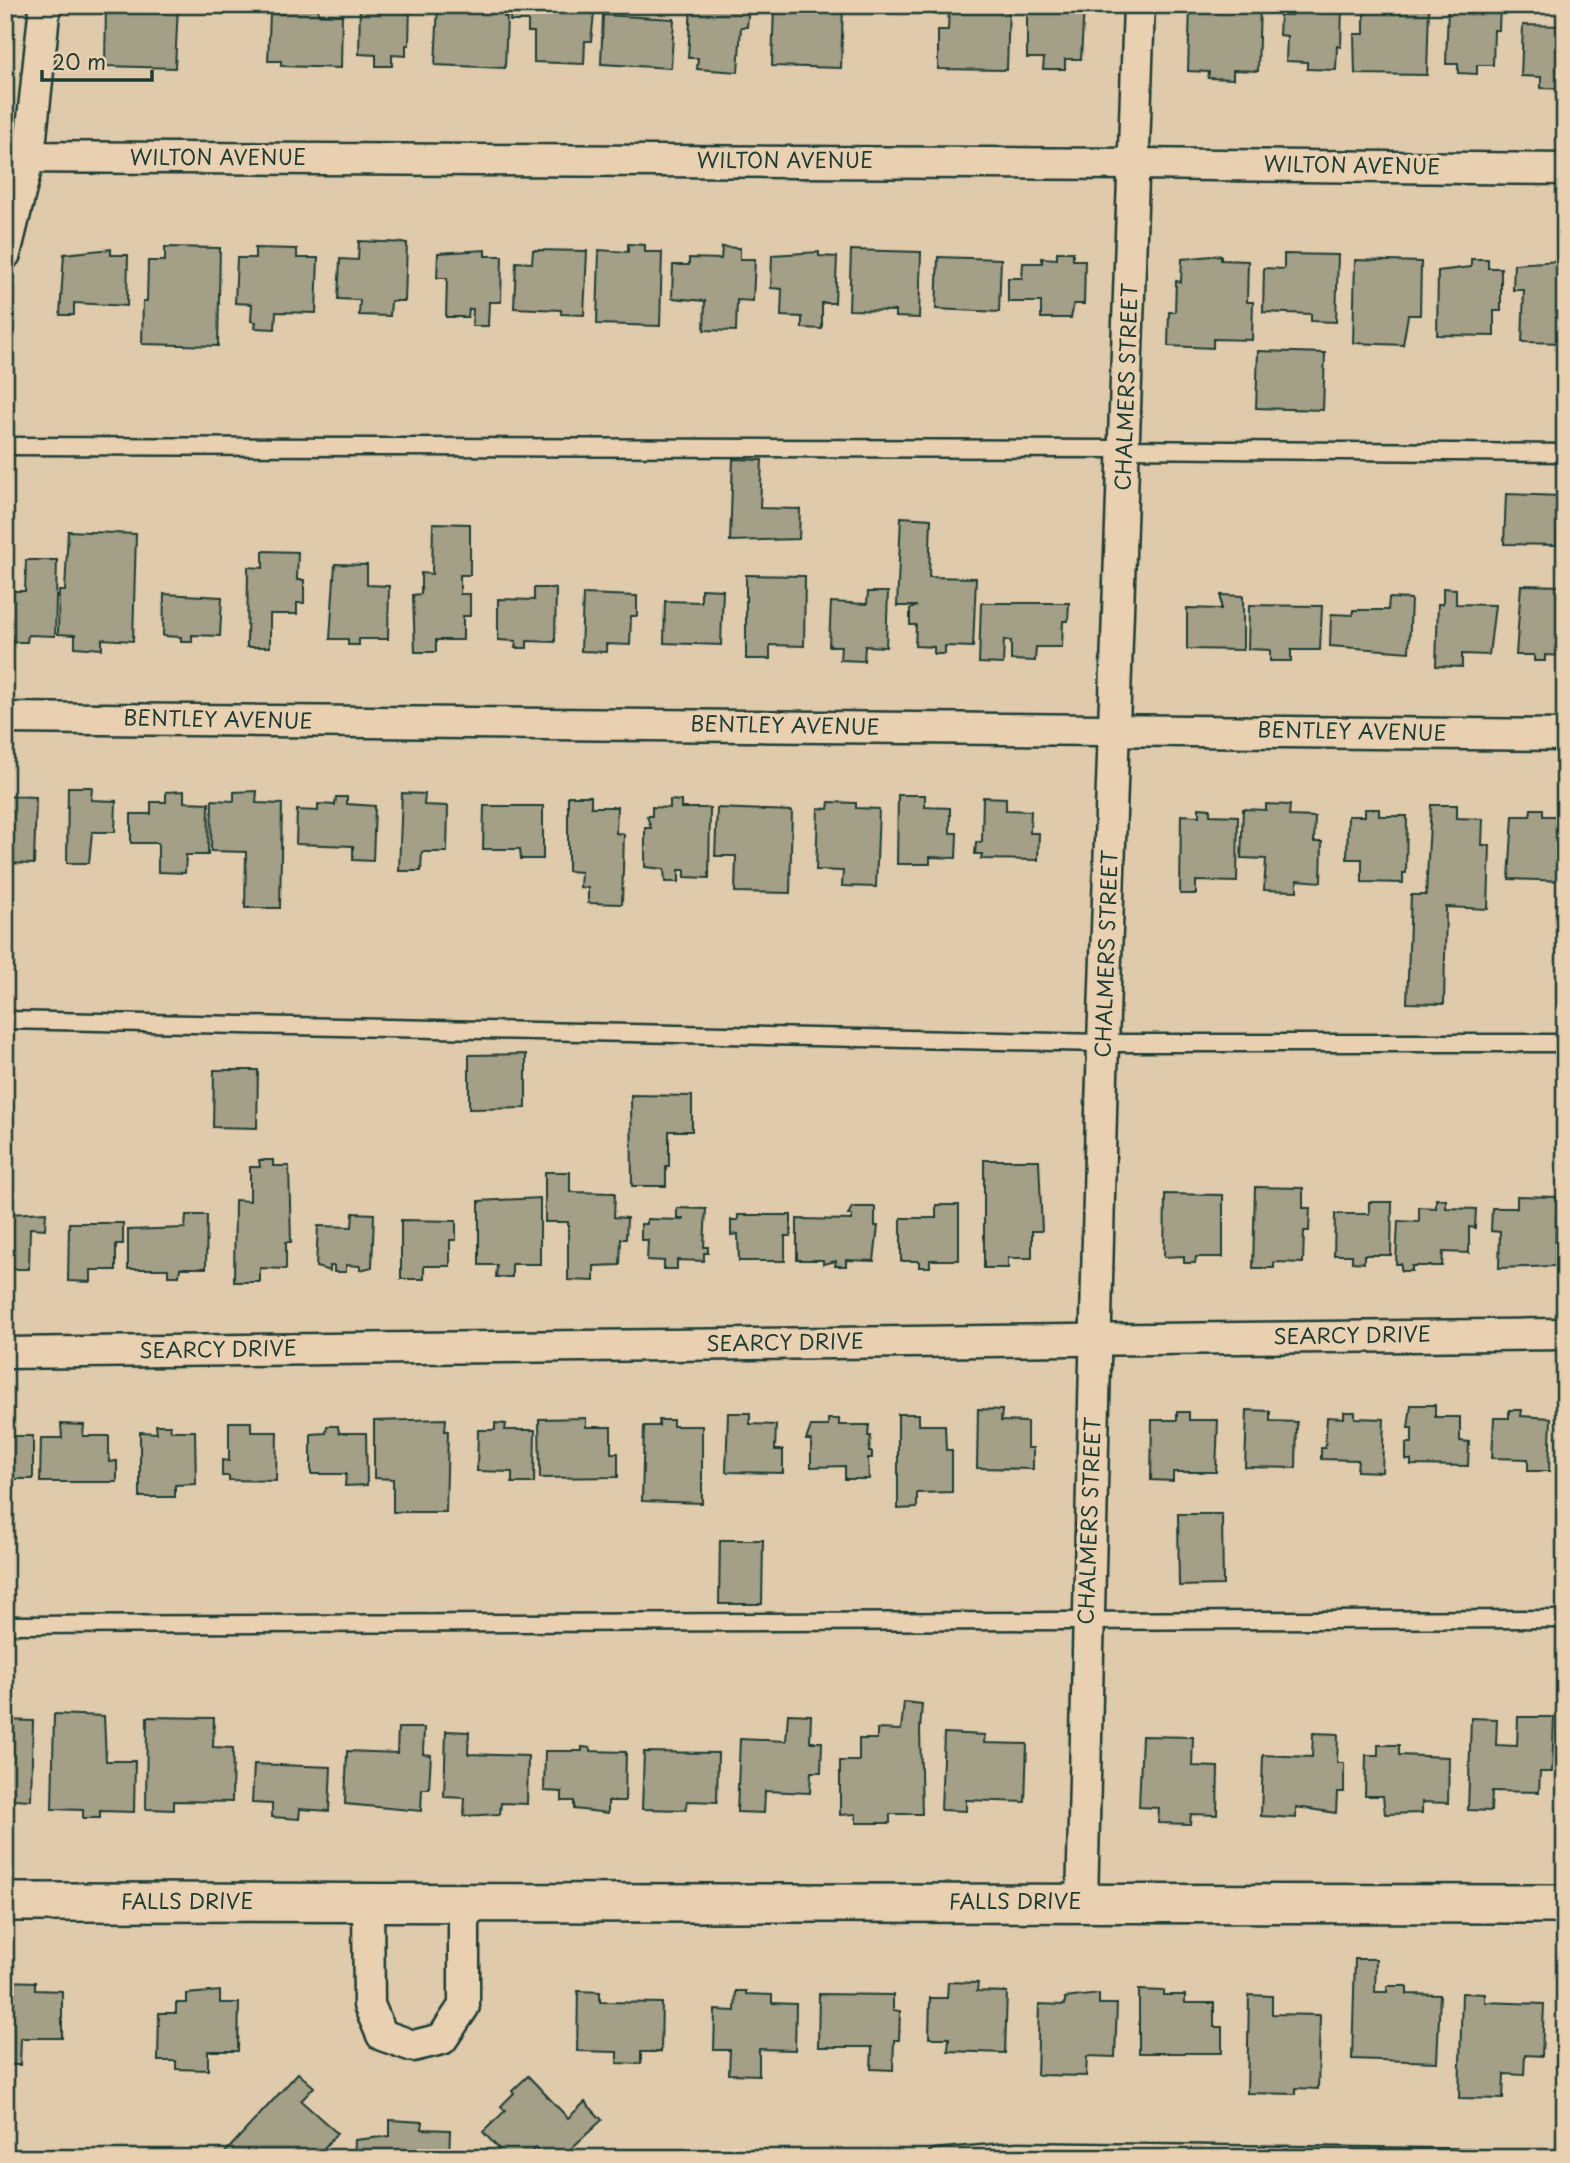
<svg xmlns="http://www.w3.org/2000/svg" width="1570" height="2163" font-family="'Playpen Sans',sans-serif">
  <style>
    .building { fill: #a49f87; stroke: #1f3d34; stroke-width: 2 }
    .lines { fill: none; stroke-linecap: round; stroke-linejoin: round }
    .service-casing { stroke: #1f3d34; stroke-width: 21 }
    .minor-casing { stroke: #1f3d34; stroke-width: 35 }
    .tertiary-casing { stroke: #1f3d34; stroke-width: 42 }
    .service { stroke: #e8d0b1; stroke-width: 16 }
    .minor { stroke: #e8d0b1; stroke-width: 30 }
    .tertiary { stroke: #e8d0b1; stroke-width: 37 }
    .labels { text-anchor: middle; stroke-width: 7; stroke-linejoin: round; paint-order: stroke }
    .street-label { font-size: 21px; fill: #1f3d34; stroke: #e8d0b1 }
  </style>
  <rect width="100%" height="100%" fill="#e0caac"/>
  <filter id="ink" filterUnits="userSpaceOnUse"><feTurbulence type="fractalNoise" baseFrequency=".0143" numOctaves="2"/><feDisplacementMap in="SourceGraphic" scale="14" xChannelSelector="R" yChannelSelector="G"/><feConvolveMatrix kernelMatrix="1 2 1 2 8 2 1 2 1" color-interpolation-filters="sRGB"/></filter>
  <g filter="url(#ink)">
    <g class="building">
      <path d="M106,5H178L175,68L105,66Z"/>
      <path d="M283,5H319L318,14L342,15L341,68L281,66V61H268L270,13L283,14Z"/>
      <path d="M360,5H410L409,45H406V56L392,55V66H376V55L359,54Z"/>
      <path d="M438,5H504V17H507L505,68L435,65Z"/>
      <path d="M510,5H595L591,41H585L584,64L534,62V32H528V21H510Z"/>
      <path d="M691,5H749L747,27H741L738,72L697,69L698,58H688Z"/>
      <path d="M774,5H843L841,68L772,66Z"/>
      <path d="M949,5H1009L1007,70L938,69V30H948Z"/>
      <path d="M1027,5H1084L1081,59H1065V69H1043L1044,58H1027Z"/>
      <path d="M1190,5H1260L1258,71L1233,70V79L1208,78L1209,72L1188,71Z"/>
      <path d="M1292,5H1342L1341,47L1337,46L1336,70L1307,69V62L1286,61L1287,36L1279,35L1280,15H1291Z"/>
      <path d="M1364,5H1429L1427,75L1355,74L1354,34H1364Z"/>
      <path d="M1457,5L1471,7V5H1500L1499,30H1494L1493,65H1477V74L1458,73V64H1446L1448,6Z"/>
      <path d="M603,15L674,19L671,68L601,64Z"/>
      <path d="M1523,25L1565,26V89L1541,88V77L1521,76Z"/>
      <path d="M359,241L407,243L405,301H391L390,316L359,315L360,300L338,299L340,259L358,260Z"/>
      <path d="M628,244L645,245V252H662L660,326L597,324L599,250L628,252Z"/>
      <path d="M165,247L220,248L218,346L142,344L143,301H147L148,261H165Z"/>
      <path d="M722,247L740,248V259H755L753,301L737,300L736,331L704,330L705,301L672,298L673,265H689V258L721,259Z"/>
      <path d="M255,248L297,249V258H318L316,313L276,312L275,329L255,328L256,322L251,321L252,304L235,303L237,258H255Z"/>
      <path d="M111,249V255H128L127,306L74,303V315H60L64,254Z"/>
      <path d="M485,250V256H502L501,302H489L488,326H472L473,309H469L468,317H446L447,278H437L438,253Z"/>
      <path d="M533,250L587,251L584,315L561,314V310L514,308L516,262L532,263Z"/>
      <path d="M851,250L921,252L919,318L895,317V311L849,310Z"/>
      <path d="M819,252V256L837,257L835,303H822V329L802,328V317L781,316L782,289L771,288L772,255Z"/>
      <path d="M1057,252H1073V260H1085L1084,304H1074L1071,318H1041V302H1008V278H1022L1023,263H1042V258L1057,259Z"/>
      <path d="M1284,254L1338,255L1336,322L1311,321V314L1263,312L1264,268L1284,269Z"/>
      <path d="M1221,255V260L1248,261L1247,302H1253L1252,340L1213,339V348L1168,346L1169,312H1175L1176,281L1181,282L1182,259Z"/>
      <path d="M938,257L1001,259L999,312L936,309Z"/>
      <path d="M1471,259H1488V268H1501V311H1494V336L1437,335L1438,271L1471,267Z"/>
      <path d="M1355,260L1421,262L1420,315H1408L1403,345L1353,343Z"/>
      <path d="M1560,261V266H1565L1564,343L1522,342L1524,290H1513L1514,264Z"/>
      <path d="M1258,351L1325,353L1323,410L1256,408Z"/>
      <path d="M733,459L762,460L760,508L800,509L799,539L730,541Z"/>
      <path d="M1506,494L1560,496L1557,545L1504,544Z"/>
      <path d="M901,517L931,519L929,577L976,578L973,647L945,646V654H934V647L915,646L916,625H910V609L917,606H897Z"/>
      <path d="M433,523L470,524V575H460V594H470V616H463V640H436V652H415L413,595L421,594V573L432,574Z"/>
      <path d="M68,531L136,534L133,641L102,639V649L75,647V635L58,634L59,591H65Z"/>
      <path d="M263,551L298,552L297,580H304V603H297V614H270V647H247L248,567L263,568Z"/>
      <path d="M26,560H57L55,636L28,635L27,642H12V635H5V591H25Z"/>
      <path d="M335,564L367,565V585L389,586L388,639H359V645H348V639H330Z"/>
      <path d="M746,575L805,576L804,646L770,645V659H746Z"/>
      <path d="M1521,585L1565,586V656L1545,655V661H1534V655H1516Z"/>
      <path d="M534,588H556L555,642L527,641V648H515L516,641L498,640V599L534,600Z"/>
      <path d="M1443,588L1456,589V604L1495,605L1489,655L1462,654V667L1436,666L1438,604H1443Z"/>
      <path d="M701,589L723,590L721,645L664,643L665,601L701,602Z"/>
      <path d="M868,592H888L886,647L865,646L864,661L840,660L841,646H829L831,602L867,604Z"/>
      <path d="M164,594L222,597L220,636L192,635V642H181V637L163,636Z"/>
      <path d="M583,594L637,596V616H631L630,645L606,644V652L581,651Z"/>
      <path d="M1221,595L1243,596V650L1187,649V608L1221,609Z"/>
      <path d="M1389,598L1411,599L1409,652L1330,646L1331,614L1353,615V610H1388Z"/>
      <path d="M981,603H1069L1068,621H1063L1062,647H1036L1035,661L1011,660V641L1004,640L1003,664L979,663Z"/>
      <path d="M1249,605L1322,606L1320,650H1291V661H1270V650L1248,649Z"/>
      <path d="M68,787H92L91,800L116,801L115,832H92L89,863H67Z"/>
      <path d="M5,790H7V796L36,797L34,864L5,863Z"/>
      <path d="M184,791V802L209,803L208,855H186L185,873L158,872V843H131V814H151V802H166V792Z"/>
      <path d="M257,791L256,803L282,804L280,908H245L246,852L211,851L212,800L234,801V792Z"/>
      <path d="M402,793L425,794L424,805L448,806L447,852H422L421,871H399Z"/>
      <path d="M898,795H925V807L950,808V833H957L956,858L930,857V864H897Z"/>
      <path d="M568,796H591V807H617L616,833L624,834L622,904L588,903V888L580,887L581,872L568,871Z"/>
      <path d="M336,797H347V804L375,806L373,861L353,860V846L296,844L297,810L318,811V804L335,805Z"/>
      <path d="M983,797L1006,798V810L1031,811L1030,833H1039L1038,860L981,859L982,854H975L976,842H982Z"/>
      <path d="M670,800L681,801V808H710L709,878L685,877V870H679V882H665L664,869L645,867V828H651L647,816H652V807L670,808Z"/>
      <path d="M829,802L856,803V808L879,809L876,887L842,886L843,871L816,870L818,808L828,809Z"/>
      <path d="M1266,804L1290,805L1289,816L1315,817L1314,842H1322L1321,882L1297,880V891L1264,890L1266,859L1241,858L1243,809L1266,810Z"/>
      <path d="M1431,805H1457V818L1483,819L1482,845H1490L1488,909L1446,907L1444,1004L1407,1003L1411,895H1426Z"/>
      <path d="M484,806H543V859H521L520,849H483Z"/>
      <path d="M717,808L792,811L790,893L735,892L736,856H715Z"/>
      <path d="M1199,808L1210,809V815L1238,816L1237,882L1196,881V894H1180L1181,815L1199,816Z"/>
      <path d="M1365,809H1379V816H1407L1406,873H1403V883L1362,882V859H1347L1348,816H1365Z"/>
      <path d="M1531,809H1543V816H1565V881L1509,879L1513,816H1530Z"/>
      <path d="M526,1054V1108L469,1109V1055Z"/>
      <path d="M214,1070H258L257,1128L213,1127Z"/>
      <path d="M631,1095L692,1096V1131H669V1166H666V1186H632Z"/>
      <path d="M259,1160H273V1166H289L291,1242H286V1269L260,1268V1282H234L235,1200L250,1201V1167H260Z"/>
      <path d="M984,1160H1039L1042,1231H1032V1258H1008V1268H984Z"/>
      <path d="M545,1172H570V1192L615,1193L614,1217L627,1218L626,1239H621L620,1265L594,1266V1281L568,1280V1222H545Z"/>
      <path d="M1255,1187L1303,1188V1208H1310L1309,1231H1304L1303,1263L1274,1262V1268H1253Z"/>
      <path d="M1165,1194L1223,1195V1257H1196L1195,1263H1184V1256L1164,1257Z"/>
      <path d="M1517,1196L1557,1197L1555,1266L1499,1268L1500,1232L1491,1231L1492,1208H1517Z"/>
      <path d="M540,1198V1264H512V1277H496L497,1265H479V1201Z"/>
      <path d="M1436,1199L1446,1200V1208L1476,1209L1475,1228L1469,1227V1253L1443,1252L1442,1266H1412V1271H1401V1264H1396L1398,1221L1419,1222V1207L1436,1208Z"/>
      <path d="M1369,1202H1392L1391,1255H1364V1263L1352,1262V1255H1334L1335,1214H1369Z"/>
      <path d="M936,1205H959V1260H930V1267H919V1261H901V1218H936Z"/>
      <path d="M852,1207H875V1226H878L874,1261L846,1260V1266H835L836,1261L823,1264V1260H797V1219L852,1220V1215H848Z"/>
      <path d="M677,1208L706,1209L704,1247H708V1253H704V1261L677,1260V1269H664V1261L647,1260L648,1240H641V1224H647V1219L683,1220V1218H677Z"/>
      <path d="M46,1212L45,1229L30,1228L29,1269H5V1228H9V1214Z"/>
      <path d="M353,1213L374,1214L372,1267L360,1270V1266L346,1265V1272H334V1266H330V1271L316,1267L318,1226L352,1227Z"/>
      <path d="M186,1215H207L206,1268H180L179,1276H168V1269H128V1230L185,1228Z"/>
      <path d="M738,1215H791V1236H785V1261H739L738,1234L731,1235V1220H738Z"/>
      <path d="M401,1220L456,1221V1240H450V1266H424V1279H401Z"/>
      <path d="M69,1223H123V1244H116V1270H91V1282L68,1281Z"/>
      <path d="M1411,1405H1435V1417H1460V1441L1469,1442L1468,1466L1411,1465V1460H1406V1443H1412V1428H1408Z"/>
      <path d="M978,1409L1002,1410L1001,1421L1027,1422V1448H1033V1469L977,1468Z"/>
      <path d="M1247,1410L1270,1411V1421L1297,1422L1296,1468L1245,1467Z"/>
      <path d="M1509,1410H1522L1521,1416L1551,1418L1549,1471H1528V1459L1492,1458L1494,1418H1509Z"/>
      <path d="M1177,1412H1189V1420H1218L1216,1472H1173V1481L1151,1480L1152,1420H1177Z"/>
      <path d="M1344,1412H1355V1418L1384,1419L1382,1472L1357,1471L1358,1460L1321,1459V1448H1325L1327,1417L1344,1418Z"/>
      <path d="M728,1413H750V1424L776,1425L775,1450H783V1473L726,1472Z"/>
      <path d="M898,1414H919V1425H945L946,1450H952V1492L917,1493V1508L898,1509Z"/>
      <path d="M586,1418V1427H611V1453H618V1477L540,1478L539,1419Z"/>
      <path d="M446,1419L445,1431H448L446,1512H393V1479L374,1478V1421Z"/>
      <path d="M828,1419H839V1425H869L868,1436H871L869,1452H872V1458H868L869,1479H845V1466L811,1467V1440H806L811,1426H828Z"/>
      <path d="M659,1420H673V1426H702V1503L642,1501L644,1426H659Z"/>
      <path d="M229,1422H251V1432H277L276,1481L229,1480V1476H222V1460L229,1461Z"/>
      <path d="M495,1423L506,1424L505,1430H535L534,1483H512V1472L477,1471L478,1430H495Z"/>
      <path d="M61,1424L84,1425L83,1436H109V1462L117,1461V1482H40L41,1438H62Z"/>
      <path d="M156,1425H170L171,1431H195L196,1484L175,1485V1497H140V1432L157,1433Z"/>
      <path d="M327,1426H338L339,1433H366L367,1485L345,1486L346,1474H311V1434L326,1433Z"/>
      <rect x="5" y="1436" width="28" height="43"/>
      <path d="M1178,1514H1222L1223,1585L1179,1586Z"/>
      <path d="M720,1540H763L762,1604H719Z"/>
      <path d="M904,1702L922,1704L920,1730L922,1814H890V1823H856V1814L840,1815V1761H859V1739H877V1729L901,1730Z"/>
      <path d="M54,1714L104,1716L106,1761H135L134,1812L100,1811V1818H83V1810L52,1809Z"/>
      <path d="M788,1714L811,1715L810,1742H822L821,1772H811L810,1793L765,1791L764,1813L737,1812L740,1739L786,1741Z"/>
      <path d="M147,1717L214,1718L213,1747L233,1748L232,1802L174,1801V1810L146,1809Z"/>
      <path d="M1518,1717H1554L1552,1772H1540L1539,1792L1492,1791L1491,1811L1468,1810L1471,1718L1497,1719L1496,1745L1517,1746Z"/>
      <path d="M5,1720L33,1721L31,1800L12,1799V1810H5Z"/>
      <path d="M398,1728H424L423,1754L431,1755L429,1789H422L421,1811L345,1804L347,1751L397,1753Z"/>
      <path d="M446,1731L469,1732L468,1754L528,1756L527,1804L501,1803L500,1814L464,1816L465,1798L444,1797Z"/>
      <path d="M944,1733L985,1735L984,1743L1027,1744L1025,1802L966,1800V1811L941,1810Z"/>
      <path d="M1313,1733L1338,1734L1337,1763H1344V1792H1337L1336,1813L1296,1807V1818L1261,1816L1263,1755L1312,1757Z"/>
      <path d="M1142,1736L1193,1737L1192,1766L1218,1767L1217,1815L1191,1814L1190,1824L1158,1823L1159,1808L1139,1807Z"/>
      <path d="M1378,1745H1399V1755L1449,1757L1448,1803L1422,1802V1813L1385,1814L1383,1796H1365L1366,1755H1378Z"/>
      <path d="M582,1747L590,1748V1751L626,1752L625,1801H608V1813L574,1809V1801H562V1792L544,1791L545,1751H582Z"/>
      <path d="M644,1752L718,1753L717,1802L687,1801L686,1810L642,1809Z"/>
      <path d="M254,1764L331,1767L329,1811L300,1809L299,1819L272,1817V1804L252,1803Z"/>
      <path d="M1355,1959H1376L1375,1992H1387V1986H1407V1994L1440,1995L1437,2062L1352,2059Z"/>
      <path d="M5,1981L35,1982V1990L62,1991V2038H21L20,2065H5Z"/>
      <path d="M948,1982L978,1983L977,1991L1007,1992L1005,2053L948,2051L949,2038H929L930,1998H947Z"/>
      <path d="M1139,1990L1164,1991V1995H1185V2003H1214V2027H1222V2053H1139Z"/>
      <path d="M220,1991V2003H239L238,2051H208V2070L176,2069V2061H158L159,2013H176V2003H187V1994Z"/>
      <path d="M578,1991L600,1992V2002L662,2003L661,2052H641V2064L617,2063V2052L577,2051Z"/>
      <path d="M736,1991H746V1994L772,1995V2003L796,2004L795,2050L759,2049V2075L729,2074L730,2050H714L715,2010L735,2011Z"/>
      <path d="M1462,1993L1485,1994V2002L1544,2004L1542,2056L1525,2055L1524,2075L1504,2074L1503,2099L1459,2098Z"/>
      <path d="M819,1994L893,1995V2010L900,2011L899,2040H894L893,2070L871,2069L872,2047H818Z"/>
      <path d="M1099,1994V2004H1117L1115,2057L1087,2056L1086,2076L1037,2075L1039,2004L1065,2005V1998Z"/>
      <path d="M1249,1995L1272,1996V2014L1320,2015L1318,2089L1296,2088V2094L1247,2093Z"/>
      <path d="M298,2073L314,2087L301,2101L337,2133L324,2148L333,2158H220Z"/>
      <path d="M528,2076L568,2118L585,2102L602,2120L561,2158H544L535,2148L526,2158H497L494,2154L499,2149L483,2132L505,2111L501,2106L514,2093L512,2091Z"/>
      <path d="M390,2120L423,2122L422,2129L450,2130L449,2158H354L355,2140L390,2136Z"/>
    </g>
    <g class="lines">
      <g class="service-casing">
        <g id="service">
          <path d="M5,446L1125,449L1565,453"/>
          <path d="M5,1020L1103,1043H1565"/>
          <path d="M5,1625L1565,1619"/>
          <path d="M936,2158L1018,2151L1471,2158"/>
        </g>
      </g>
      <g class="minor-casing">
        <g id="minor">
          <path d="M5,157L1135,164L1565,169"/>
          <path d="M5,254L29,156L45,5"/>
          <path d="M5,718L1565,735"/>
          <path d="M5,1353L1565,1334"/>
          <path d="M368,1902L369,2005L382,2035L413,2046L442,2039L464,2006V1902"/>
          <path d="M1082,1903C1087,1616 1094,1330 1103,1044C1115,698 1130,352 1139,5"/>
        </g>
      </g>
      <g class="tertiary-casing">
        <path id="tertiary" d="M5,1902L1565,1904"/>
      </g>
      <use href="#service" class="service"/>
      <use href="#minor" class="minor"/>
      <use href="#tertiary" class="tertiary"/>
    </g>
  </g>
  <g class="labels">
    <g class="street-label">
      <text x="218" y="165">WILTON AVENUE</text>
      <text x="785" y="168">WILTON AVENUE</text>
      <text transform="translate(1352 166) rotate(1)" y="7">WILTON AVENUE</text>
      <text transform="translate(1127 387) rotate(-88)" y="7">CHALMERS STREET</text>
      <text transform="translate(218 720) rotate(1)" y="7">BENTLEY AVENUE</text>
      <text transform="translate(785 726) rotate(1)" y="7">BENTLEY AVENUE</text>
      <text transform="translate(1352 732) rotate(1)" y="7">BENTLEY AVENUE</text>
      <text transform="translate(1107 954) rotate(-88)" y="7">CHALMERS STREET</text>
      <text transform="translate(1352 1336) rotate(-1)" y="7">SEARCY DRIVE</text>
      <text transform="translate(785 1343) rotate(-1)" y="7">SEARCY DRIVE</text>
      <text transform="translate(218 1350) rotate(-1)" y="7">SEARCY DRIVE</text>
      <text transform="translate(1090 1521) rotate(-88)" y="7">CHALMERS STREET</text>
      <text x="187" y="1909">FALLS DRIVE</text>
      <text x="1015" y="1909">FALLS DRIVE</text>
    </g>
  </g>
  <rect width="1570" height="2163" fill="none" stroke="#e8d0b1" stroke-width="28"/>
  <rect x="14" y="14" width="1542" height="2135" fill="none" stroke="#1f3d34" stroke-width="2.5" filter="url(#ink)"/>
  <path d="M42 70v10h110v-10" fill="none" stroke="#1f3d34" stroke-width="3.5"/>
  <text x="52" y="70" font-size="21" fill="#1f3d34" stroke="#e8d0b1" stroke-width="5" paint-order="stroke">20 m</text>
</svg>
